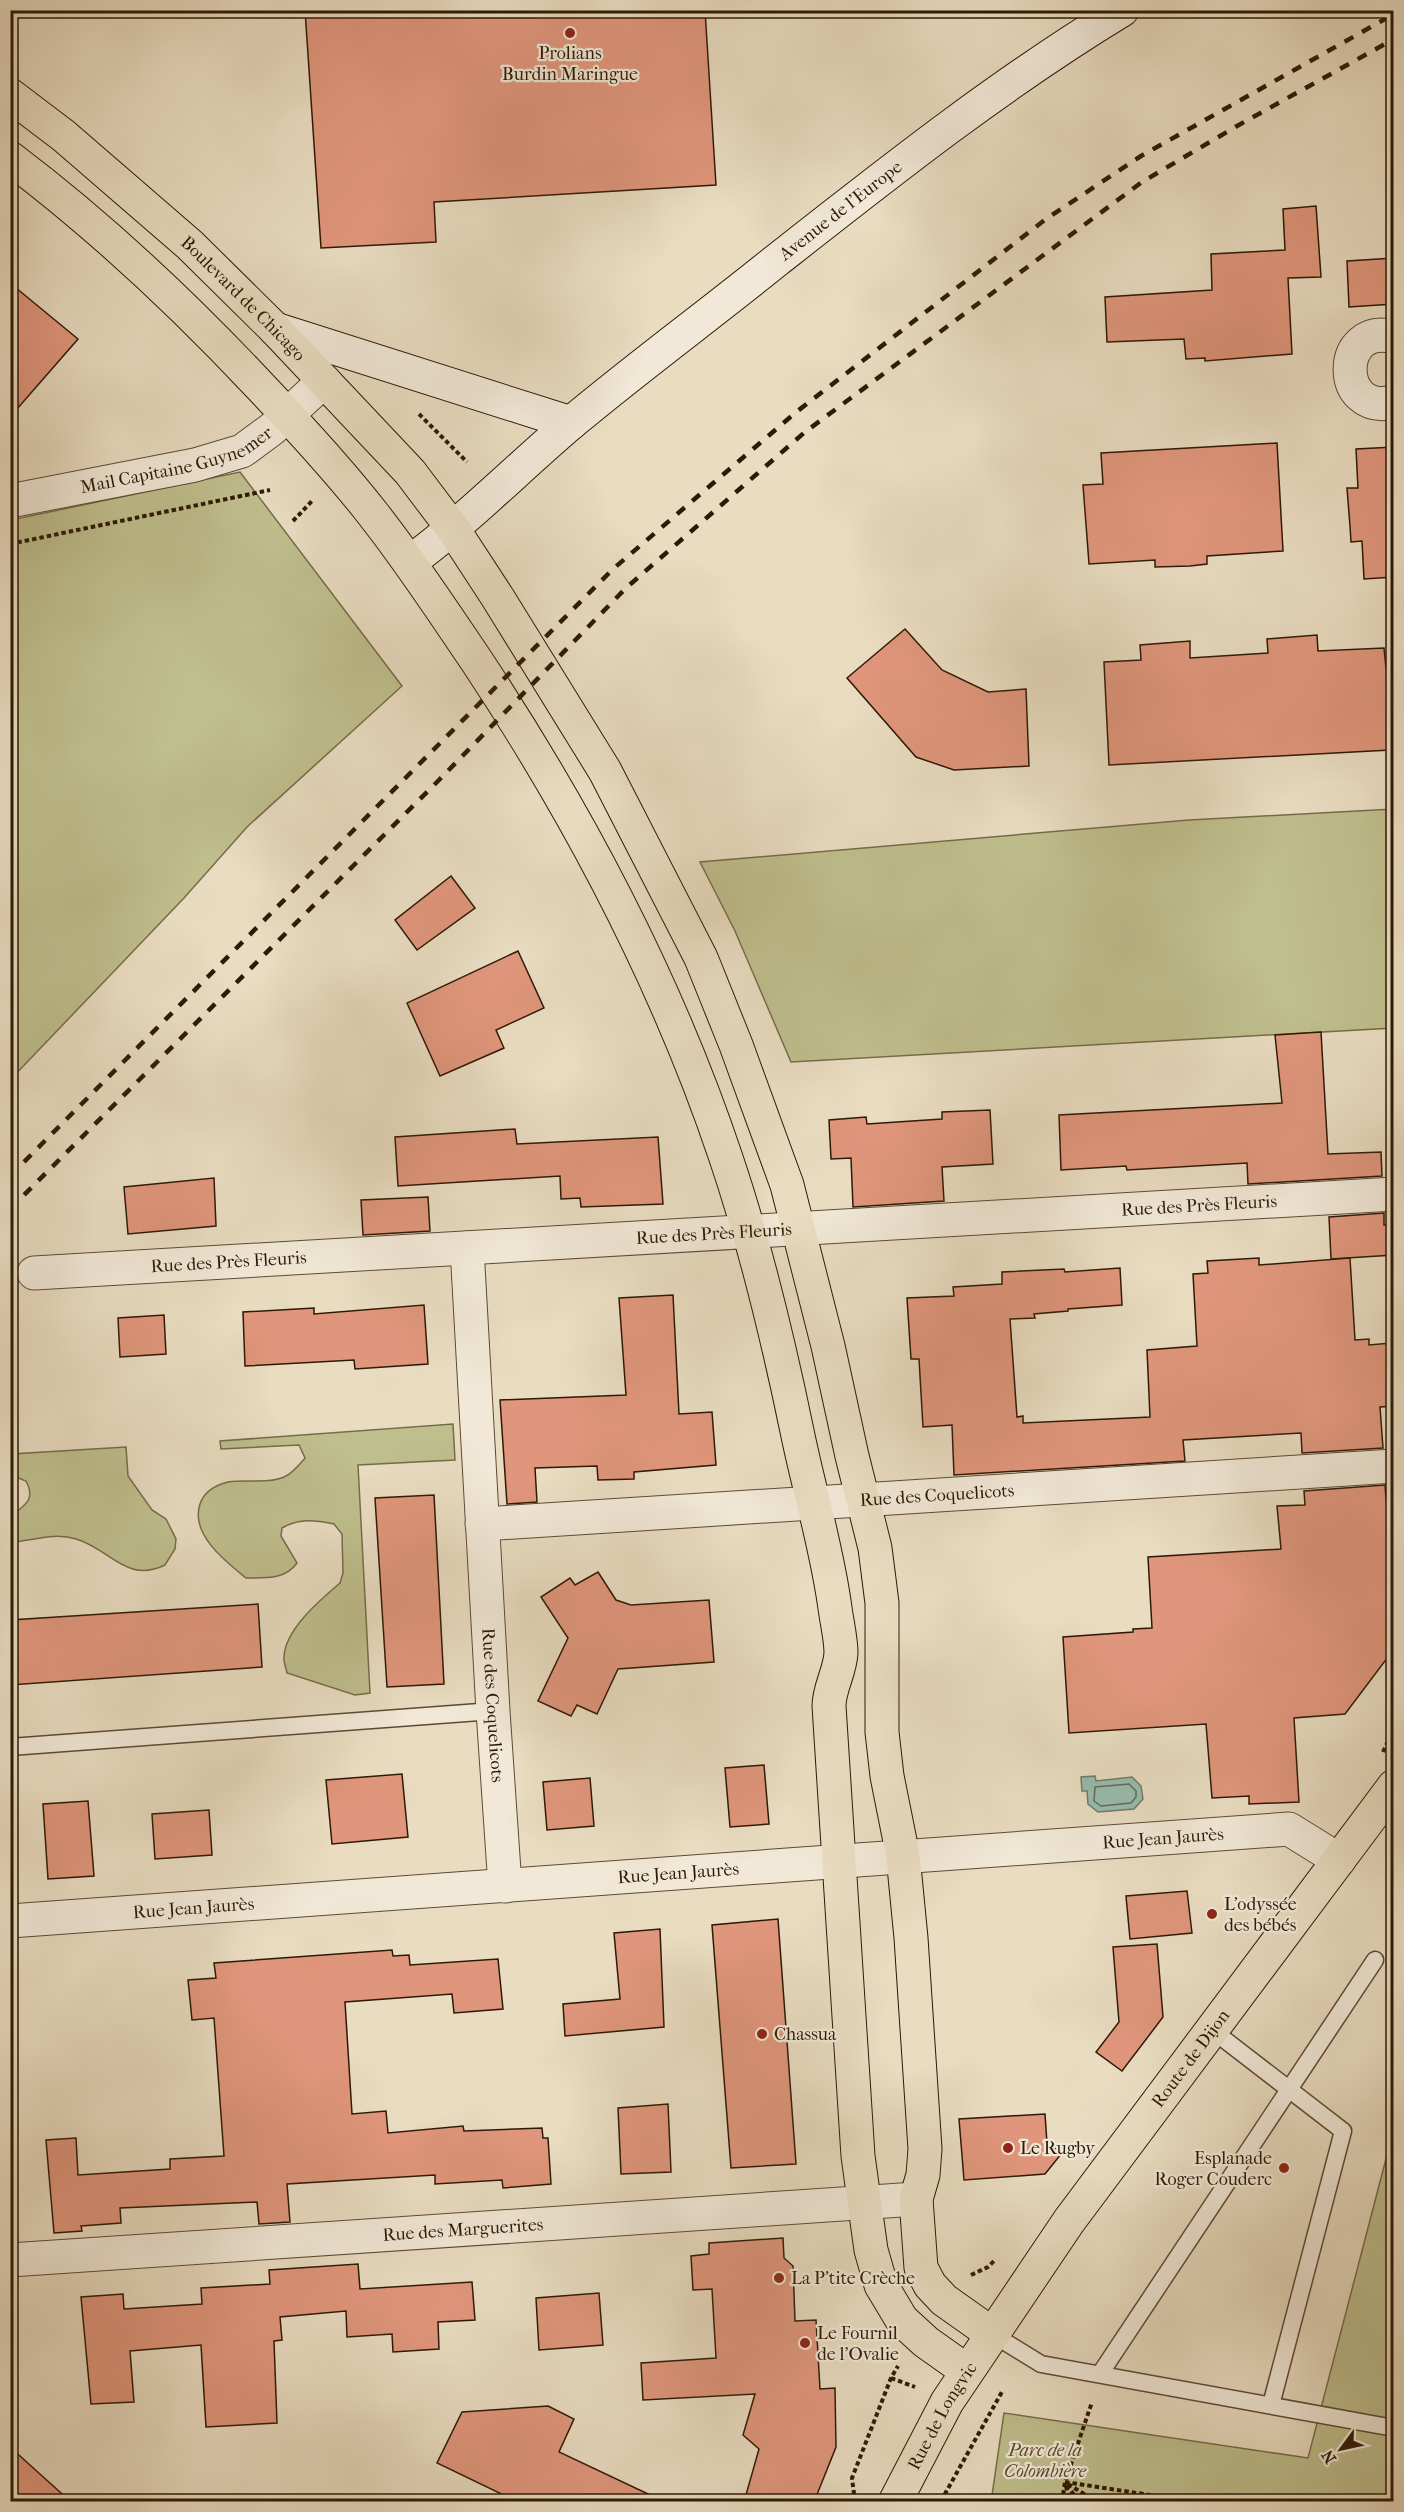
<svg xmlns="http://www.w3.org/2000/svg" width="1404" height="2512" font-family="'IM FELL French Canon',serif">
  <style>
    .green { fill: #bfbe8d; stroke: #766c49; stroke-width: 1.5 }
    .water { fill: #98bcaf; stroke: #6e7b6b; stroke-width: 1.5 }
    .lines { fill: none; stroke-linecap: round; stroke-linejoin: round }
    .shore { stroke: #636a5a; stroke-width: 1.5 }
    .building { fill: #e0967c; stroke: #2e1905; stroke-width: 1.5 }
    .lane-casing { stroke: #5d4a34; stroke-width: 19 }
    .street-casing { stroke: #5d4a34; stroke-width: 35 }
    .secondary-casing { stroke: #2e1905; stroke-width: 35 }
    .primary-casing { stroke: #2e1905; stroke-width: 35 }
    .path { stroke: #2e1905; stroke-width: 4; stroke-dasharray: 4.5 3; stroke-linecap: butt }
    .lane { stroke: #f1e8d7; stroke-width: 16 }
    .street { stroke: #f1e8d7; stroke-width: 33 }
    .secondary { stroke: #f1e8d7; stroke-width: 33 }
    .primary { stroke: #e9dcc1; stroke-width: 33 }
    .rail { stroke: #2e1905; stroke-width: 4.5; stroke-dasharray: 10 10; stroke-linecap: butt }
    .poi-dot { fill: #8f2418; stroke: #f1e8d7; stroke-width: 2 }
    .labels { text-anchor: middle; stroke-width: 4.5; stroke-linejoin: round; paint-order: stroke }
    .poi-label { font-size: 18px; fill: #2e1905; stroke: #f1e8d7; text-anchor: start }
    .street-label { font-size: 18px; fill: #2e1905; stroke: #f1e8d7 }
    .park-label { font-size: 18px; font-style: italic; fill: #5a4b2e; stroke: #f1e8d7 }
  </style>
  <rect width="100%" height="100%" fill="#e9dcc1"/>
  <filter id="stains"><feTurbulence type="fractalNoise" baseFrequency=".00333" numOctaves="4"/><feColorMatrix values="0 0 0 0 .2 0 0 0 0 .09 0 0 0 0 .02 0 0 0 .5 -.17"/></filter>
  <radialGradient id="worn" r=".72"><stop offset=".6" stop-color="#630" stop-opacity="0"/><stop offset="1" stop-color="#630" stop-opacity=".3"/></radialGradient>
  <g class="green">
    <path d="M240,472L402,686L247,827L184,898L11,1079V520Z"/>
    <path d="M1393,809V1028L791,1062L735,931L700,862L1189,820Z"/>
    <path d="M453,1424L455,1460L358,1465L370,1693L355,1695L287,1673C286,1668 284,1663 284,1659C283,1631 321,1599 340,1583L343,1573L342,1534L334,1524C315,1520 299,1518 282,1528L281,1536L297,1563C285,1580 265,1578 246,1578C225,1561 190,1534 200,1504C204,1492 216,1485 228,1482C246,1479 268,1484 284,1477C292,1474 299,1465 305,1458L299,1445L221,1449L220,1441Z"/>
    <path d="M126,1447L128,1476L152,1510L166,1519L176,1539L175,1549L165,1565C126,1584 109,1548 76,1539C53,1532 33,1541 11,1542V1516C25,1505 36,1500 26,1481L11,1475V1454Z"/>
    <path d="M1393,2132V2501L991,2502L1004,2413L1308,2458Z"/>
  </g>
  <path class="water" d="M1095,1776L1096,1781L1132,1777L1141,1786L1143,1799L1134,1809L1098,1812L1088,1804L1087,1791H1082L1081,1777Z"/>
  <g class="lines">
    <path class="shore" d="M1129,1784L1136,1791V1797L1131,1803L1101,1806L1094,1801L1095,1787Z"/>
  </g>
  <g class="building">
    <path d="M305,10H705L716,185L434,202L436,242L321,248Z"/>
    <path d="M1316,206L1321,277L1288,278L1292,354L1205,361V358L1186,359L1184,339L1107,342L1105,297L1212,290L1211,254L1285,250L1283,209Z"/>
    <path d="M1394,258V304L1349,307L1347,261Z"/>
    <path d="M10,283L78,339L10,417Z"/>
    <path d="M1277,443L1283,551L1207,556V564L1190,566L1155,567V560L1089,564L1083,485L1103,484L1101,453Z"/>
    <path d="M1394,447V577L1364,579L1362,541L1351,542L1350,526L1347,488H1358L1356,449Z"/>
    <path d="M905,629L942,670L988,692L1026,689L1029,766L954,770L916,757L847,678Z"/>
    <path d="M1317,635L1318,651L1384,648L1386,668H1394V703L1388,704L1390,750L1109,765L1104,662L1141,660L1140,645L1190,641V658L1268,653L1267,639Z"/>
    <path d="M451,876L475,908L417,950L395,920Z"/>
    <path d="M518,951L544,1008L496,1030L504,1048L440,1076L407,1003Z"/>
    <path d="M1321,1032L1328,1154L1381,1152L1382,1176L1248,1184L1247,1163L1127,1170L1126,1166L1061,1170L1059,1115L1282,1103L1275,1035Z"/>
    <path d="M990,1110L993,1164L942,1167L944,1201L853,1207L851,1158L831,1159L829,1120L866,1117L867,1124L942,1119V1112Z"/>
    <path d="M515,1129L517,1144L658,1137L663,1204L581,1207L580,1198L561,1199L560,1176L398,1186L395,1137Z"/>
    <path d="M214,1178L216,1226L128,1234L124,1187Z"/>
    <path d="M428,1197L430,1231L363,1235L361,1200Z"/>
    <path d="M1384,1213V1225L1394,1224V1255L1331,1259L1329,1217Z"/>
    <path d="M1259,1258V1265L1350,1258L1355,1340L1369,1339V1345L1391,1343L1392,1351H1394V1406L1380,1407L1383,1448L1302,1453L1301,1433L1183,1440L1185,1461L954,1475L952,1425L923,1427L919,1359H911L907,1298L954,1296L953,1287L1002,1284V1272L1064,1269L1065,1272L1120,1268L1122,1305L1068,1309V1311L1034,1314L1035,1318L1010,1319L1017,1417L1023,1416V1423L1150,1417L1147,1350L1197,1346L1193,1274L1208,1273L1207,1261Z"/>
    <path d="M673,1295L679,1414L712,1412L716,1465L634,1472V1479L598,1480L597,1466L535,1468L537,1502L507,1504L500,1400L626,1395L619,1298Z"/>
    <path d="M424,1305L428,1364L355,1369L354,1360L245,1366L243,1312L314,1308V1314Z"/>
    <path d="M164,1315L166,1354L120,1357L118,1318Z"/>
    <path d="M1385,1485L1386,1499H1394V1649L1345,1714L1294,1718L1299,1802L1249,1804V1796L1212,1798L1206,1724L1069,1733L1063,1637L1133,1632V1629L1152,1628L1148,1557L1281,1549L1277,1506L1305,1505L1304,1491Z"/>
    <path d="M434,1495L444,1684L387,1687L375,1498Z"/>
    <path d="M598,1572L616,1600L631,1605L709,1600L714,1662L618,1669L597,1714L577,1705L571,1716L538,1701L568,1638L541,1597L570,1578L575,1585Z"/>
    <path d="M258,1604L262,1667L10,1685V1620Z"/>
    <path d="M764,1765L769,1824L730,1827L725,1768Z"/>
    <path d="M402,1774L408,1837L332,1844L326,1780Z"/>
    <path d="M590,1778L594,1826L547,1830L543,1782Z"/>
    <path d="M88,1801L94,1876L48,1879L43,1804Z"/>
    <path d="M209,1810L212,1855L155,1859L152,1814Z"/>
    <path d="M1187,1891L1192,1933L1130,1939L1126,1896Z"/>
    <path d="M778,1919L796,2164L731,2168L712,1925Z"/>
    <path d="M660,1929L664,2027L565,2036L563,2004L620,1999L614,1933Z"/>
    <path d="M1157,1944L1163,2017L1122,2071L1096,2052L1119,2022L1113,1947Z"/>
    <path d="M392,1950L393,1956L409,1955L410,1965L498,1959L503,2009L454,2013L452,1994L345,2002L352,2114L386,2111L388,2133L463,2126L464,2131L542,2128L543,2138H548L551,2184L503,2188L502,2180L435,2184V2175L287,2184L290,2222L259,2224L257,2202L120,2208L121,2223L81,2226L82,2231L54,2233L46,2140L76,2138L78,2175L170,2169V2159L224,2156L214,2018L192,2020L188,1980L216,1978L214,1963Z"/>
    <path d="M668,2104L671,2172L621,2174L618,2108Z"/>
    <path d="M1045,2114L1047,2143L1062,2153L1045,2174L964,2180L959,2119Z"/>
    <path d="M783,2238L784,2258L793,2266L795,2321L816,2320L820,2389L835,2388L836,2447L814,2502H744L759,2449L743,2435L755,2394L643,2400L641,2363L716,2358L712,2289L693,2290L691,2256L709,2254V2243Z"/>
    <path d="M358,2264L360,2289L472,2282L475,2320L438,2322L439,2349L393,2352L392,2334L347,2337L346,2311L280,2317L282,2340L274,2341L277,2423L206,2427L201,2345L130,2351L134,2402L91,2404L81,2297L123,2294L124,2309L202,2304L201,2288L270,2284L269,2270Z"/>
    <path d="M599,2293L603,2345L539,2350L536,2298Z"/>
    <path d="M548,2406L574,2419L559,2452L665,2502H518L437,2463L462,2412Z"/>
    <path d="M10,2447L71,2502H10Z"/>
  </g>
  <g class="lines">
    <g class="lane-casing">
      <g id="lane">
        <path d="M10,1747L493,1711"/>
        <path d="M1212,2030L1343,2131L1271,2405"/>
        <path d="M992,2334L1041,2364L1394,2428"/>
        <path d="M1100,2374L1375,1960"/>
      </g>
    </g>
    <g class="street-casing">
      <g id="street">
        <path d="M1394,337C1336,321 1335,417 1394,402"/>
        <path id="s1" d="M10,501L195,465L242,451L272,429L324,381"/>
        <path id="s2" d="M467,1248L493,1711L505,1886"/>
        <path id="s3" d="M34,1273L1394,1194"/>
        <path id="s4" d="M482,1524L1394,1466"/>
        <path id="s5" d="M10,1921L1289,1829L1339,1860"/>
        <path id="s6" d="M10,2260L916,2199"/>
      </g>
    </g>
    <g class="secondary-casing">
      <g id="secondary">
        <path d="M275,329L571,423"/>
        <path id="s7" d="M410,562C467,520 517,469 571,423C638,367 709,315 777,260C889,172 1000,84 1122,10"/>
      </g>
    </g>
    <g class="primary-casing">
      <g id="primary">
        <path id="s8" d="M10,95L64,136L190,245L275,329L410,472L453,529L498,598L605,771L701,958L736,1045L787,1185L828,1346L852,1456L875,1548L882,1603V1732L887,1776L903,1856L911,1938L925,2149L923,2175L916,2199L921,2268L930,2285L944,2300L992,2334"/>
        <path d="M10,158C100,226 182,303 259,385C298,426 338,469 373,514C411,562 444,613 478,663C580,817 667,982 726,1158C756,1247 778,1339 797,1431C809,1490 827,1548 835,1608C837,1623 841,1639 841,1653C840,1672 829,1688 829,1706L858,2156L871,2250L881,2285L902,2320L926,2342L967,2371"/>
        <path id="s9" d="M895,2502L947,2402L1069,2221L1394,1786"/>
      </g>
    </g>
    <g class="path">
      <path d="M419,414L467,462"/>
      <path d="M293,521L313,500"/>
      <path d="M10,544L270,490"/>
      <path d="M1383,1752L1394,1728"/>
      <path d="M971,2275L988,2267L995,2260"/>
      <path d="M891,2378L915,2387"/>
      <path d="M1065,2482L1196,2502"/>
      <path d="M1068,2484L1097,2502"/>
      <path d="M1067,2485L1079,2502"/>
      <path d="M1066,2486L1070,2502"/>
      <path d="M941,2501L1003,2390"/>
      <path d="M855,2502L852,2478L891,2378L898,2366"/>
      <path d="M1062,2502L1065,2482L1092,2402"/>
    </g>
    <use href="#lane" class="lane"/>
    <use href="#street" class="street"/>
    <use href="#secondary" class="secondary"/>
    <use href="#primary" class="primary"/>
    <g class="rail">
      <path d="M10,1176L613,569L795,413L1046,219L1141,156L1394,14"/>
      <path d="M10,1209L439,780L626,588L805,432L1142,182L1237,126L1394,39"/>
    </g>
  </g>
  <g class="poi-dot">
    <circle cx="570" cy="33" r="6"/>
    <circle cx="1212" cy="1914" r="6"/>
    <circle cx="762" cy="2034" r="6"/>
    <circle cx="1008" cy="2148" r="6"/>
    <circle cx="1284" cy="2168" r="6"/>
    <circle cx="779" cy="2278" r="6"/>
    <circle cx="805" cy="2343" r="6"/>
  </g>
  <g class="labels">
    <g class="poi-label">
      <text x="570" y="59" text-anchor="middle">Prolians<tspan x="570" dy="21">Burdin Maringue</tspan></text>
      <text x="1224" y="1910">L'odyssée<tspan x="1224" dy="21">des bébés</tspan></text>
      <text x="774" y="2040">Chassua</text>
      <text x="1020" y="2154">Le Rugby</text>
      <text x="1272" y="2164" text-anchor="end">Esplanade<tspan x="1272" dy="21">Roger Couderc</tspan></text>
      <text x="791" y="2284">La P’tite Crèche</text>
      <text x="817" y="2339">Le Fournil<tspan x="817" dy="21">de l'Ovalie</tspan></text>
    </g>
    <g class="street-label">
      <text dy="6" stroke="none"><textPath href="#s7" startOffset="556">Avenue de l'Europe</textPath></text>
      <text dy="6" stroke="none"><textPath href="#s8" startOffset="310">Boulevard de Chicago</textPath></text>
      <text dy="6" stroke="none"><textPath href="#s1" startOffset="172">Mail Capitaine Guynemer</textPath></text>
      <text dy="6" stroke="none"><textPath href="#s3" startOffset="1167">Rue des Près Fleuris</textPath></text>
      <text dy="6" stroke="none"><textPath href="#s3" startOffset="681">Rue des Près Fleuris</textPath></text>
      <text dy="6" stroke="none"><textPath href="#s3" startOffset="195">Rue des Près Fleuris</textPath></text>
      <text dy="6" stroke="none"><textPath href="#s4" startOffset="456">Rue des Coquelicots</textPath></text>
      <text dy="6" stroke="none"><textPath href="#s2" startOffset="458">Rue des Coquelicots</textPath></text>
      <text dy="6" stroke="none"><textPath href="#s5" startOffset="1156">Rue Jean Jaurès</textPath></text>
      <text dy="6" stroke="none"><textPath href="#s5" startOffset="670">Rue Jean Jaurès</textPath></text>
      <text dy="6" stroke="none"><textPath href="#s5" startOffset="184">Rue Jean Jaurès</textPath></text>
      <text dy="6" stroke="none"><textPath href="#s9" startOffset="534">Route de Dijon</textPath></text>
      <text dy="6" stroke="none"><textPath href="#s6" startOffset="454">Rue des Marguerites</textPath></text>
      <text dy="6" stroke="none"><textPath href="#s9" startOffset="98">Rue de Longvic</textPath></text>
    </g>
    <g class="park-label">
      <text x="1045" y="2456">Parc de la<tspan x="1045" dy="21">Colombière</tspan></text>
    </g>
  </g>
  <rect width="1404" height="2512" fill="none" stroke="#e9dcc1" stroke-width="36"/>
  <rect x="12" y="12" width="1380" height="2488" fill="none" stroke="#2e1905" stroke-width="3"/>
  <rect x="18" y="18" width="1368" height="2476" fill="none" stroke="#2e1905" stroke-width="1.5"/>
  <g transform="translate(1341 2449) rotate(237)" stroke="#f1e8d7" stroke-width="4.5" paint-order="stroke">
  <path d="M0-4.5L10 22L0 15L-10 22Z" fill="#2e1905"/>
  <text y="-9" font-size="16" font-weight="bold" text-anchor="middle" fill="#2e1905">N</text>
  </g>
  <rect width="100%" height="100%" filter="url(#stains)"/>
  <rect width="100%" height="100%" fill="url(#worn)"/>
</svg>
